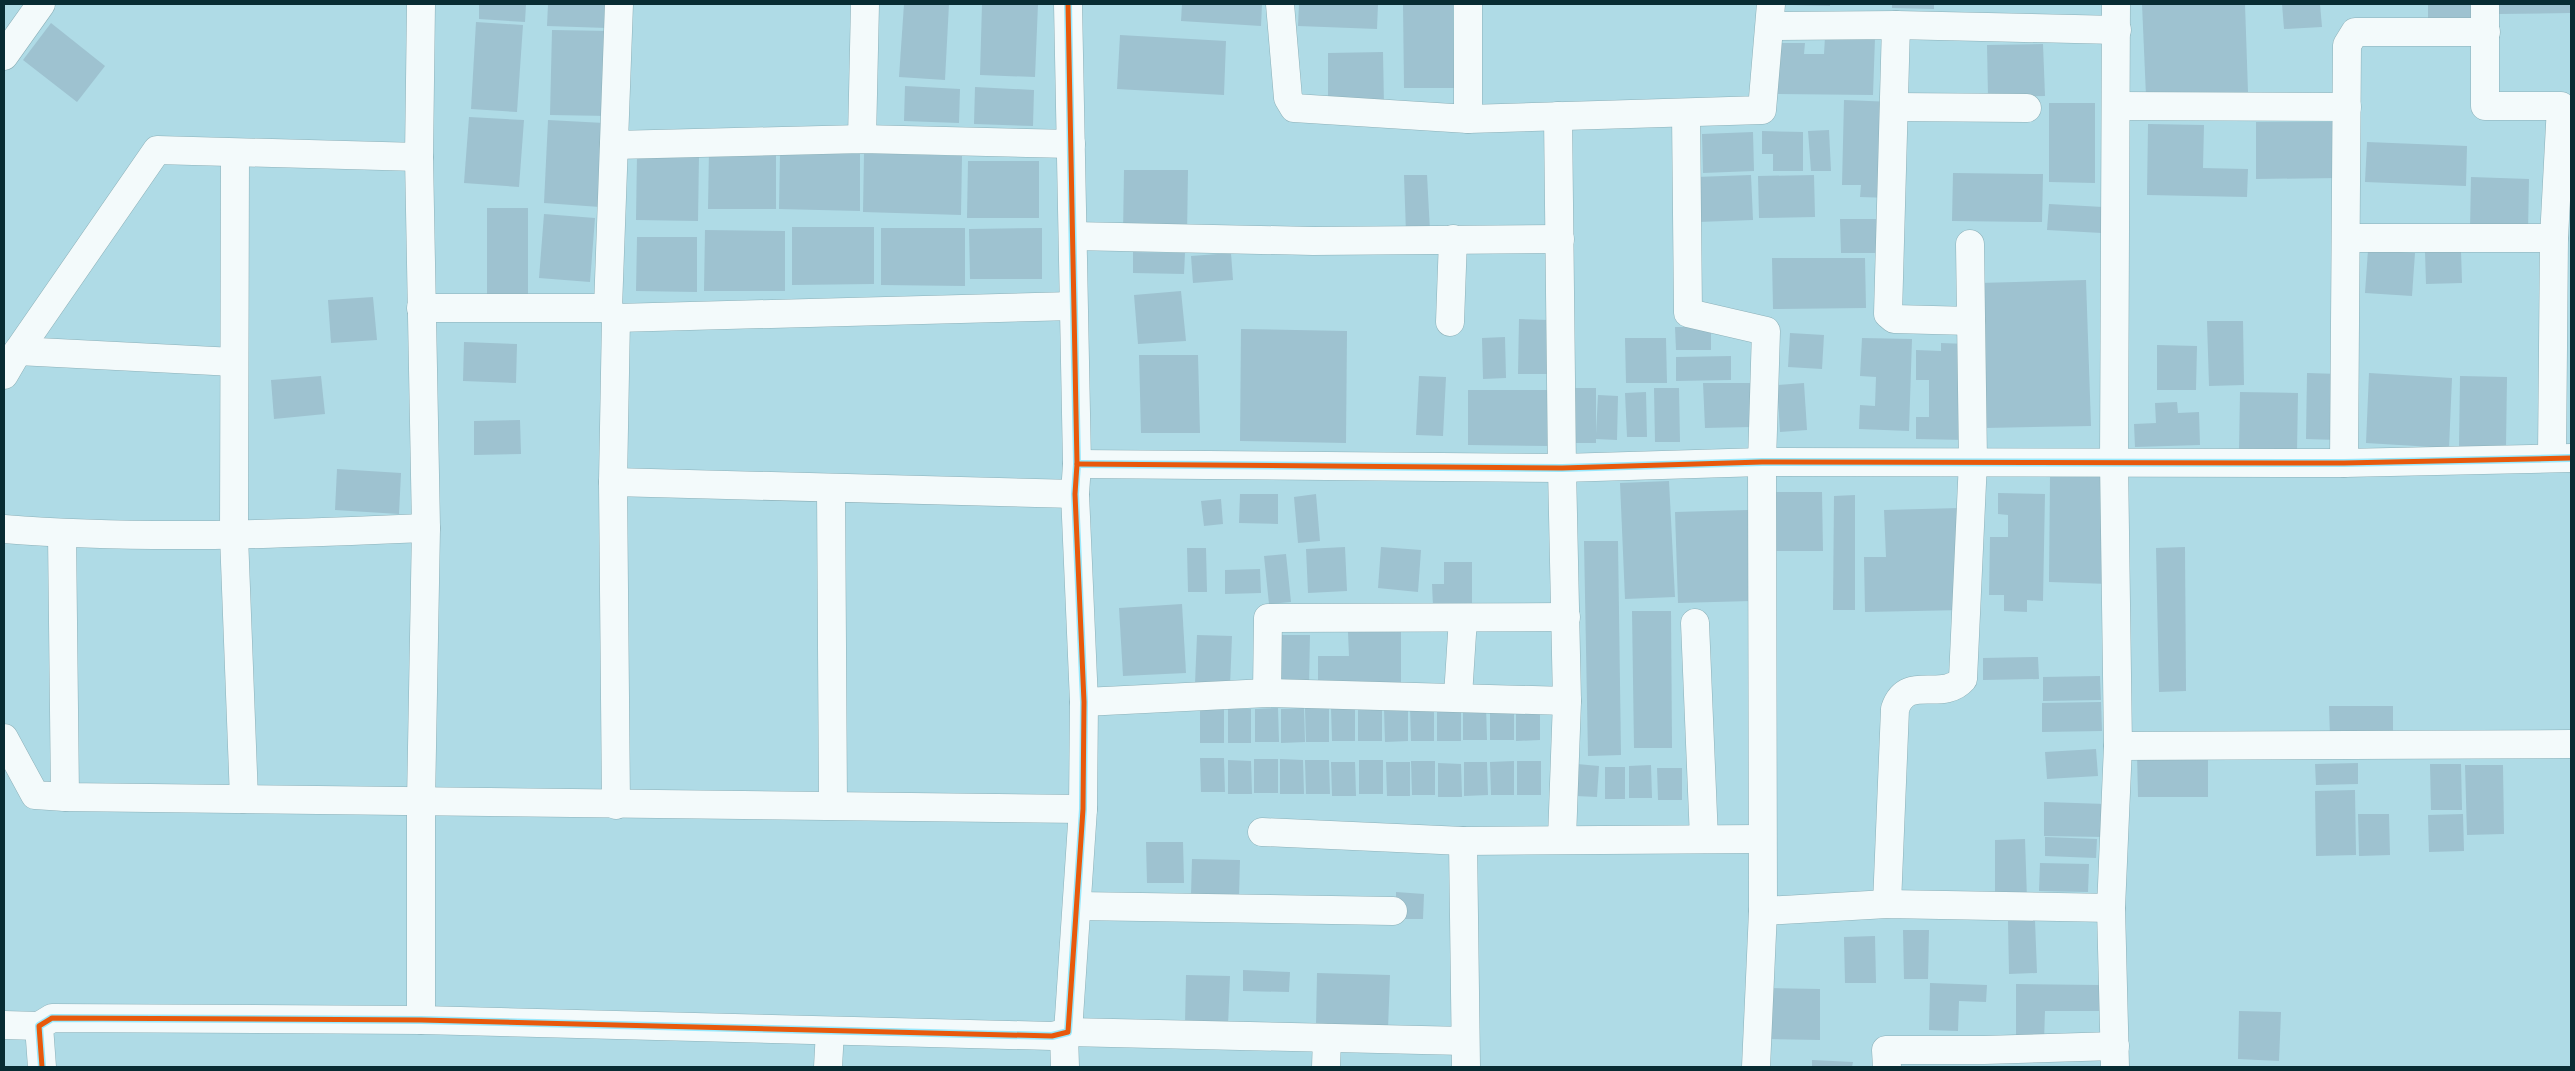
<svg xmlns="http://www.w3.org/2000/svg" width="2575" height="1071" font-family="Poppins,sans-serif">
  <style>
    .building { fill: #9ec2d0 }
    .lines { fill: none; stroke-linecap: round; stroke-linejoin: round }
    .minor-casing { stroke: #8cb0b8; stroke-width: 29 }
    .minor { stroke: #f3fafb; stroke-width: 28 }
    .cycleway-casing { stroke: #98e9fd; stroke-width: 8 }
    .cycleway { stroke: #e8590c; stroke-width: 5 }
  </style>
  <rect width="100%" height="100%" fill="#afdbe6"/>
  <g class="building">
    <path d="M479,4H526L525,22L479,19Z"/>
    <path d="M548,4H608L607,28L547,26Z"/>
    <path d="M904,4H949L945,80L899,77Z"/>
    <path d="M982,4H1038L1035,77L980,75Z"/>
    <path d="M1182,4H1262L1261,26L1181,21Z"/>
    <path d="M1299,4H1378L1377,29L1298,26Z"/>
    <path d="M1403,4H1453L1454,88H1404Z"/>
    <path d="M1792,4H1830V6L1792,5Z"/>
    <path d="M1892,4H1934V9L1892,8Z"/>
    <path d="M2142,4H2245L2248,92L2146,96Z"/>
    <path d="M2282,4H2320L2322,27L2284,29Z"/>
    <rect x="2428" y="4" width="44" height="20"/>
    <path d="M2498,4H2570V13L2498,14Z"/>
    <path d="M476,22L523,25L517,112L471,109Z"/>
    <path d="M51,23L105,66L77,102L23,60Z"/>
    <path d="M552,30L611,31L609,116L550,115Z"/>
    <path d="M1120,35L1226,41L1224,95L1117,89Z"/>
    <path d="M1825,37L1875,38L1873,95L1768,94L1769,66H1780L1781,43H1805L1804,54H1824Z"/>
    <path d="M2043,44L2045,96L1988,97L1987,45Z"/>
    <path d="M1383,52L1384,106L1328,107V53Z"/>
    <path d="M905,86L960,89L959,123L904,121Z"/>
    <path d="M975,87L1034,90L1033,126L974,124Z"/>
    <path d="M1844,100L1893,102L1891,198L1860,197L1861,185H1842Z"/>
    <path d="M2049,103H2095V183L2049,182Z"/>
    <path d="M469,117L524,120L519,187L464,183Z"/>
    <path d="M548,120L604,123L600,207L544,203Z"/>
    <path d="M2256,122H2339V178L2256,179Z"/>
    <path d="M2148,124L2204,125L2203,168L2248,169L2247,197L2147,195Z"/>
    <path d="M1829,130L1831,171H1811L1808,131Z"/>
    <path d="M1762,131L1803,132V171H1773V154H1762Z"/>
    <path d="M1753,132L1754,171L1703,173L1702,134Z"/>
    <path d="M2367,142L2467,146L2466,186L2365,182Z"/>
    <path d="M709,149L776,150V209H708Z"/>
    <path d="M780,153L860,154V211L779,209Z"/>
    <path d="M864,153L962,156L961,215L863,212Z"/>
    <path d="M637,154L699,155L698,221L636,220Z"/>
    <path d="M968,161H1039V218H967Z"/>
    <path d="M1124,170H1188L1187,236L1123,235Z"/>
    <path d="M1953,173L2043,174L2042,222L1952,221Z"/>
    <path d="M1404,175H1427L1430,231L1406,233Z"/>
    <path d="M1751,175L1753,220L1698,222L1696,177Z"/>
    <path d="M1814,175L1815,217L1759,218L1758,176Z"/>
    <path d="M2471,177L2529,179L2528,232L2470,230Z"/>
    <path d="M2049,204L2103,207L2102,233L2047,230Z"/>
    <path d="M487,208H528V295L487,294Z"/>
    <path d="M544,214L595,218L590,282L539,278Z"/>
    <path d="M1840,219H1885V253H1841Z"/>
    <path d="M792,227H874V284L792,285Z"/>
    <path d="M881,228H965V286L881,285Z"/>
    <path d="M1042,228V279H970L969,229Z"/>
    <path d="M705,230L785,231V291H704Z"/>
    <path d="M637,237H697V292L636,291Z"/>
    <path d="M2368,250L2415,253L2412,296L2365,293Z"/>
    <path d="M2461,251L2462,283L2426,284L2425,252Z"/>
    <path d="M1133,252L1185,253L1184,274L1133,273Z"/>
    <path d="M1231,253L1233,280L1193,283L1191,256Z"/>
    <path d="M1772,258H1865L1866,308L1773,309Z"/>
    <path d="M2086,280L2091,426L1984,428L1979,283Z"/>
    <path d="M1181,291L1186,341L1138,344L1134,295Z"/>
    <path d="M373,297L377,340L331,343L328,300Z"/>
    <path d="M1519,319L1550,320L1549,374H1518Z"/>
    <path d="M2207,321H2243L2244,385L2209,386Z"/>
    <path d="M1675,327H1711V350H1676Z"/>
    <path d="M1241,329L1347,331L1346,443L1240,441Z"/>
    <path d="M1790,333L1824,335L1822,369L1788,367Z"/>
    <path d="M1505,337L1506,378L1483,379L1482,338Z"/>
    <path d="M1625,338H1666L1667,383H1626Z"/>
    <path d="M1862,338L1912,339L1909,431L1859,429L1860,405L1875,406L1876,377L1860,376Z"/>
    <path d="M464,342L517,344L516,383L463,381Z"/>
    <path d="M1941,343L1967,344L1966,440L1916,439V417H1929V380H1916V350L1941,351Z"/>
    <path d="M2157,345L2197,346L2196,390H2157Z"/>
    <path d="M1139,355H1198L1200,433H1141Z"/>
    <path d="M1731,356V380L1676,381V357Z"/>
    <path d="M2307,373L2339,374V440L2306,439Z"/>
    <path d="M2369,373L2452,378L2449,448L2366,443Z"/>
    <path d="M321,376L325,414L274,419L271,380Z"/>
    <path d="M1419,376L1446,377L1443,436L1416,435Z"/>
    <path d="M2460,376L2507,377L2506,448L2459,447Z"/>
    <path d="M1703,383H1750L1752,427L1705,428Z"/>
    <path d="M1804,383L1807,430L1780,432L1777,385Z"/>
    <path d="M1568,388H1596V434L1598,395L1618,396L1617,440L1596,439V443H1568Z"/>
    <path d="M1654,388H1679L1680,442H1655Z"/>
    <path d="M1468,390H1550V446L1468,445Z"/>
    <path d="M1646,392L1647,437H1627L1625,393Z"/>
    <path d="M2240,392L2298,393L2297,452L2239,451Z"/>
    <path d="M2177,402L2178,413L2199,412L2200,445L2135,447L2134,424L2156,423L2155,403Z"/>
    <path d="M520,420L521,454L474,455V421Z"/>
    <path d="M337,469L401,473L399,514L335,510Z"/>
    <path d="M2050,476L2110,477L2109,584L2049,582Z"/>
    <path d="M1669,481L1675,597L1625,599L1620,483Z"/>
    <path d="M1772,492H1822L1823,551H1773Z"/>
    <path d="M1998,493L2045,494L2043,601L2027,600V612L2004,611V595H1989L1990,537H2008V515L1998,514Z"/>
    <path d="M1240,494H1278V524L1239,523Z"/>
    <path d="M1316,494L1320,541L1298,543L1294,497Z"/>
    <path d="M1855,495V610H1833L1834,496Z"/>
    <path d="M1221,499L1223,524L1204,526L1201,501Z"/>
    <path d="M1960,508L1964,610L1865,612L1864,557H1886L1884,510Z"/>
    <path d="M1748,510L1751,601L1678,603L1675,512Z"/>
    <path d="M1584,541H1618L1621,755L1588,756Z"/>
    <path d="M1345,547L1347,591L1308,593L1306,549Z"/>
    <path d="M1381,547L1421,550L1418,592L1378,588Z"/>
    <path d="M2185,547L2186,691L2159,692L2156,548Z"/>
    <path d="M1187,548H1206L1207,592H1188Z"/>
    <path d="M1286,554L1291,602L1269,604L1264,556Z"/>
    <path d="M1444,562H1472V605L1433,606L1432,584H1444Z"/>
    <path d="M1260,569L1261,593L1225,594V570Z"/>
    <path d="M1182,604L1186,673L1123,676L1119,608Z"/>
    <path d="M1632,611H1671L1672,748H1634Z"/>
    <path d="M1348,632H1401V684H1318V656H1349Z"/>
    <path d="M1197,635L1232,636L1230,686L1195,684Z"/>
    <path d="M1280,635H1310L1309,686H1280Z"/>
    <path d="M2038,657L2039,679L1983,680V658Z"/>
    <path d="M2100,676L2101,700L2043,701V677Z"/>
    <path d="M2101,702L2102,731L2042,732V703Z"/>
    <path d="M1486,706L1487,740H1463V707Z"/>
    <rect x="1490" y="706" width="24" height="34"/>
    <path d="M2329,706H2393V738L2330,737Z"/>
    <path d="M1355,707V741H1332L1331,708Z"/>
    <path d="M1408,707V741L1385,742L1384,708Z"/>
    <path d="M1410,707H1434V741H1411Z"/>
    <rect x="1437" y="707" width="24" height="34"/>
    <path d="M1516,707H1540V740L1516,741Z"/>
    <path d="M1278,708L1279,742H1255V709Z"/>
    <path d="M1304,708L1305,742L1281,743V709Z"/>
    <path d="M1305,708H1329V742H1306Z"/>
    <rect x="1358" y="708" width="24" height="33"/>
    <path d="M1224,709V743H1200V710Z"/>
    <rect x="1228" y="709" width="23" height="34"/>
    <path d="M2096,749L2098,776L2047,779L2045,752Z"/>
    <path d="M2137,753H2208V797H2138Z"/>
    <path d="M1200,758H1224L1225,792H1201Z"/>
    <rect x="1254" y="759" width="24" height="34"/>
    <path d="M1280,759L1303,760L1304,794H1280Z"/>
    <path d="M1228,760L1251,761L1252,794H1228Z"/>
    <path d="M1305,760H1329L1330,794H1306Z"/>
    <rect x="1359" y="760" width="24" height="34"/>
    <path d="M1411,761H1435V795H1412Z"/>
    <path d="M1514,761V795H1491L1490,762Z"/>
    <rect x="1517" y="761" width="24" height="34"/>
    <path d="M1331,762H1355L1356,796H1332Z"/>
    <path d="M1386,762H1410V796H1387Z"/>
    <path d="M1464,762H1487L1488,795L1464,796Z"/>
    <path d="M1438,763L1461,764L1462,797H1438Z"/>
    <path d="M2358,763V784L2316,785L2315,764Z"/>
    <path d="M1577,764L1599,766L1597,797L1576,796Z"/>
    <path d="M2430,764H2461L2462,810H2431Z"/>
    <path d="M1651,765L1652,798H1629V766Z"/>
    <path d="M2465,765H2503L2504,834L2467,835Z"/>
    <rect x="1605" y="767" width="20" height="32"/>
    <path d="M1657,768H1682V800H1658Z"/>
    <path d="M2355,790L2356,855L2316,856L2315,791Z"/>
    <path d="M2044,802L2106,804L2105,837L2044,836Z"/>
    <path d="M2358,814H2389L2390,855L2359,856Z"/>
    <path d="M2463,814L2464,851L2429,852L2428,815Z"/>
    <path d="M2045,837L2097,839L2096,858L2045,856Z"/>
    <path d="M2025,839L2027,899H1995V840Z"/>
    <path d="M1146,842H1183L1184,883H1147Z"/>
    <path d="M1192,859L1240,860L1239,897L1191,895Z"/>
    <path d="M2040,863L2089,864L2088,892L2039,891Z"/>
    <path d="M1396,892L1424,894L1423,919H1396Z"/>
    <path d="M2035,920L2037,973L2009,974L2008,921Z"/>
    <path d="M1903,930H1929L1928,979H1904Z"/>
    <path d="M1875,936L1876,983H1845L1844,937Z"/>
    <path d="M1243,970L1290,972L1289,992L1243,991Z"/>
    <path d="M1317,973L1390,975L1388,1029L1316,1026Z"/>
    <path d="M1186,975L1230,976L1228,1026L1185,1024Z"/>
    <path d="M1930,983L1987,985L1986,1002L1959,1001L1958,1031L1929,1030Z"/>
    <path d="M2016,984L2100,985V1011H2045L2044,1042L2016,1041Z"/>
    <path d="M1768,988L1820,989V1040L1768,1039Z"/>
    <path d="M2239,1011L2281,1012L2279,1061L2238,1059Z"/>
    <path d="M1812,1060L1853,1062L1852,1067H1812Z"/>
  </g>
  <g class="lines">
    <g class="minor-casing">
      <g id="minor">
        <path d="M1280,4L1288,98L1294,108L1468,119L1762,110L1771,4"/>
        <path d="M1468,4V119"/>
        <path d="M2485,4V106H2561L2554,238L2552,457"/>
        <path d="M1896,25L1888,314L1894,319L1971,321"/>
        <path d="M1770,26L1896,25L2117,30"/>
        <path d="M4,56L41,4"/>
        <path d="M2116,106L2347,107"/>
        <path d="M1894,107L2027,108"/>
        <path d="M1686,113L1688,313L1766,331L1762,462L1763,911L1756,1067"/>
        <path d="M1558,116L1562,468L1567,701L1562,839"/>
        <path d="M862,139L865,4"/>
        <path d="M614,145L862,139L1071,144"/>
        <path d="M235,153L234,536L244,799"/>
        <path d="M1073,236L1313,241L1560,239"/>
        <path d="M2348,238H2554"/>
        <path d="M421,308H608"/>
        <path d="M616,318L1073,306"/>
        <path d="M1450,322L1453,239"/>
        <path d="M18,351L234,362"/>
        <path d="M4,375L18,351L157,150L419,157"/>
        <path d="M2344,463L2347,45L2355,32H2486"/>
        <path d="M1077,464L1562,468L1762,462L2344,463L2571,458"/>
        <path d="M613,482L1075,494"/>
        <path d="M831,488L833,805"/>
        <path d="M4,529C145,540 285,534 426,528"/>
        <path d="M62,534L65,797"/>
        <path d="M1695,623L1704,839"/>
        <path d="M1267,693L1268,618L1566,617"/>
        <path d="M1458,696L1463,618"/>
        <path d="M1084,702L1267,693L1567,701"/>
        <path d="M4,738L35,795L65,797L1083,809"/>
        <path d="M2118,746L2571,744"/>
        <path d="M616,805L613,482L616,318L608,308L619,4"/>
        <path d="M1262,832L1463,841L1761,839"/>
        <path d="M1463,841L1466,1067"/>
        <path d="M1887,904L1895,709C1907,673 1942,703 1963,679L1973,461L1970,244"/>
        <path d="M1077,906L1393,911"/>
        <path d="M1763,911L1887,904L2111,908"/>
        <path d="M421,1020V802L426,528L419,157L421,4"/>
        <path d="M4,1025L39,1026"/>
        <path d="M1068,1032L1465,1041"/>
        <path d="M1064,1035L1065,1067"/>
        <path d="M42,1067L39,1026L52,1018L421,1020L1052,1036L1068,1032L1083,809L1084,702L1075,494L1077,464L1068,4"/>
        <path d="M828,1067L830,1031"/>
        <path d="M1326,1067L1327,1038"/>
        <path d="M1887,1067L1886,1050H1984L2115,1046"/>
        <path d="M2115,1067L2111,908L2118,746L2114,461L2116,4"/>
      </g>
    </g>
    <use href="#minor" class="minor"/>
    <g class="cycleway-casing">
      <g id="cycleway">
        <path d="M1077,464L1562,468L1762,462L2344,463L2571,458"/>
        <path d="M42,1067L39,1026L52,1018L421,1020L1052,1036L1068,1032L1083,809L1084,702L1075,494L1077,464L1068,4"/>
      </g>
    </g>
    <use href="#cycleway" class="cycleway"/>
  </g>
  <rect width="2575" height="1071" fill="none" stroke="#082c33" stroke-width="10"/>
</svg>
